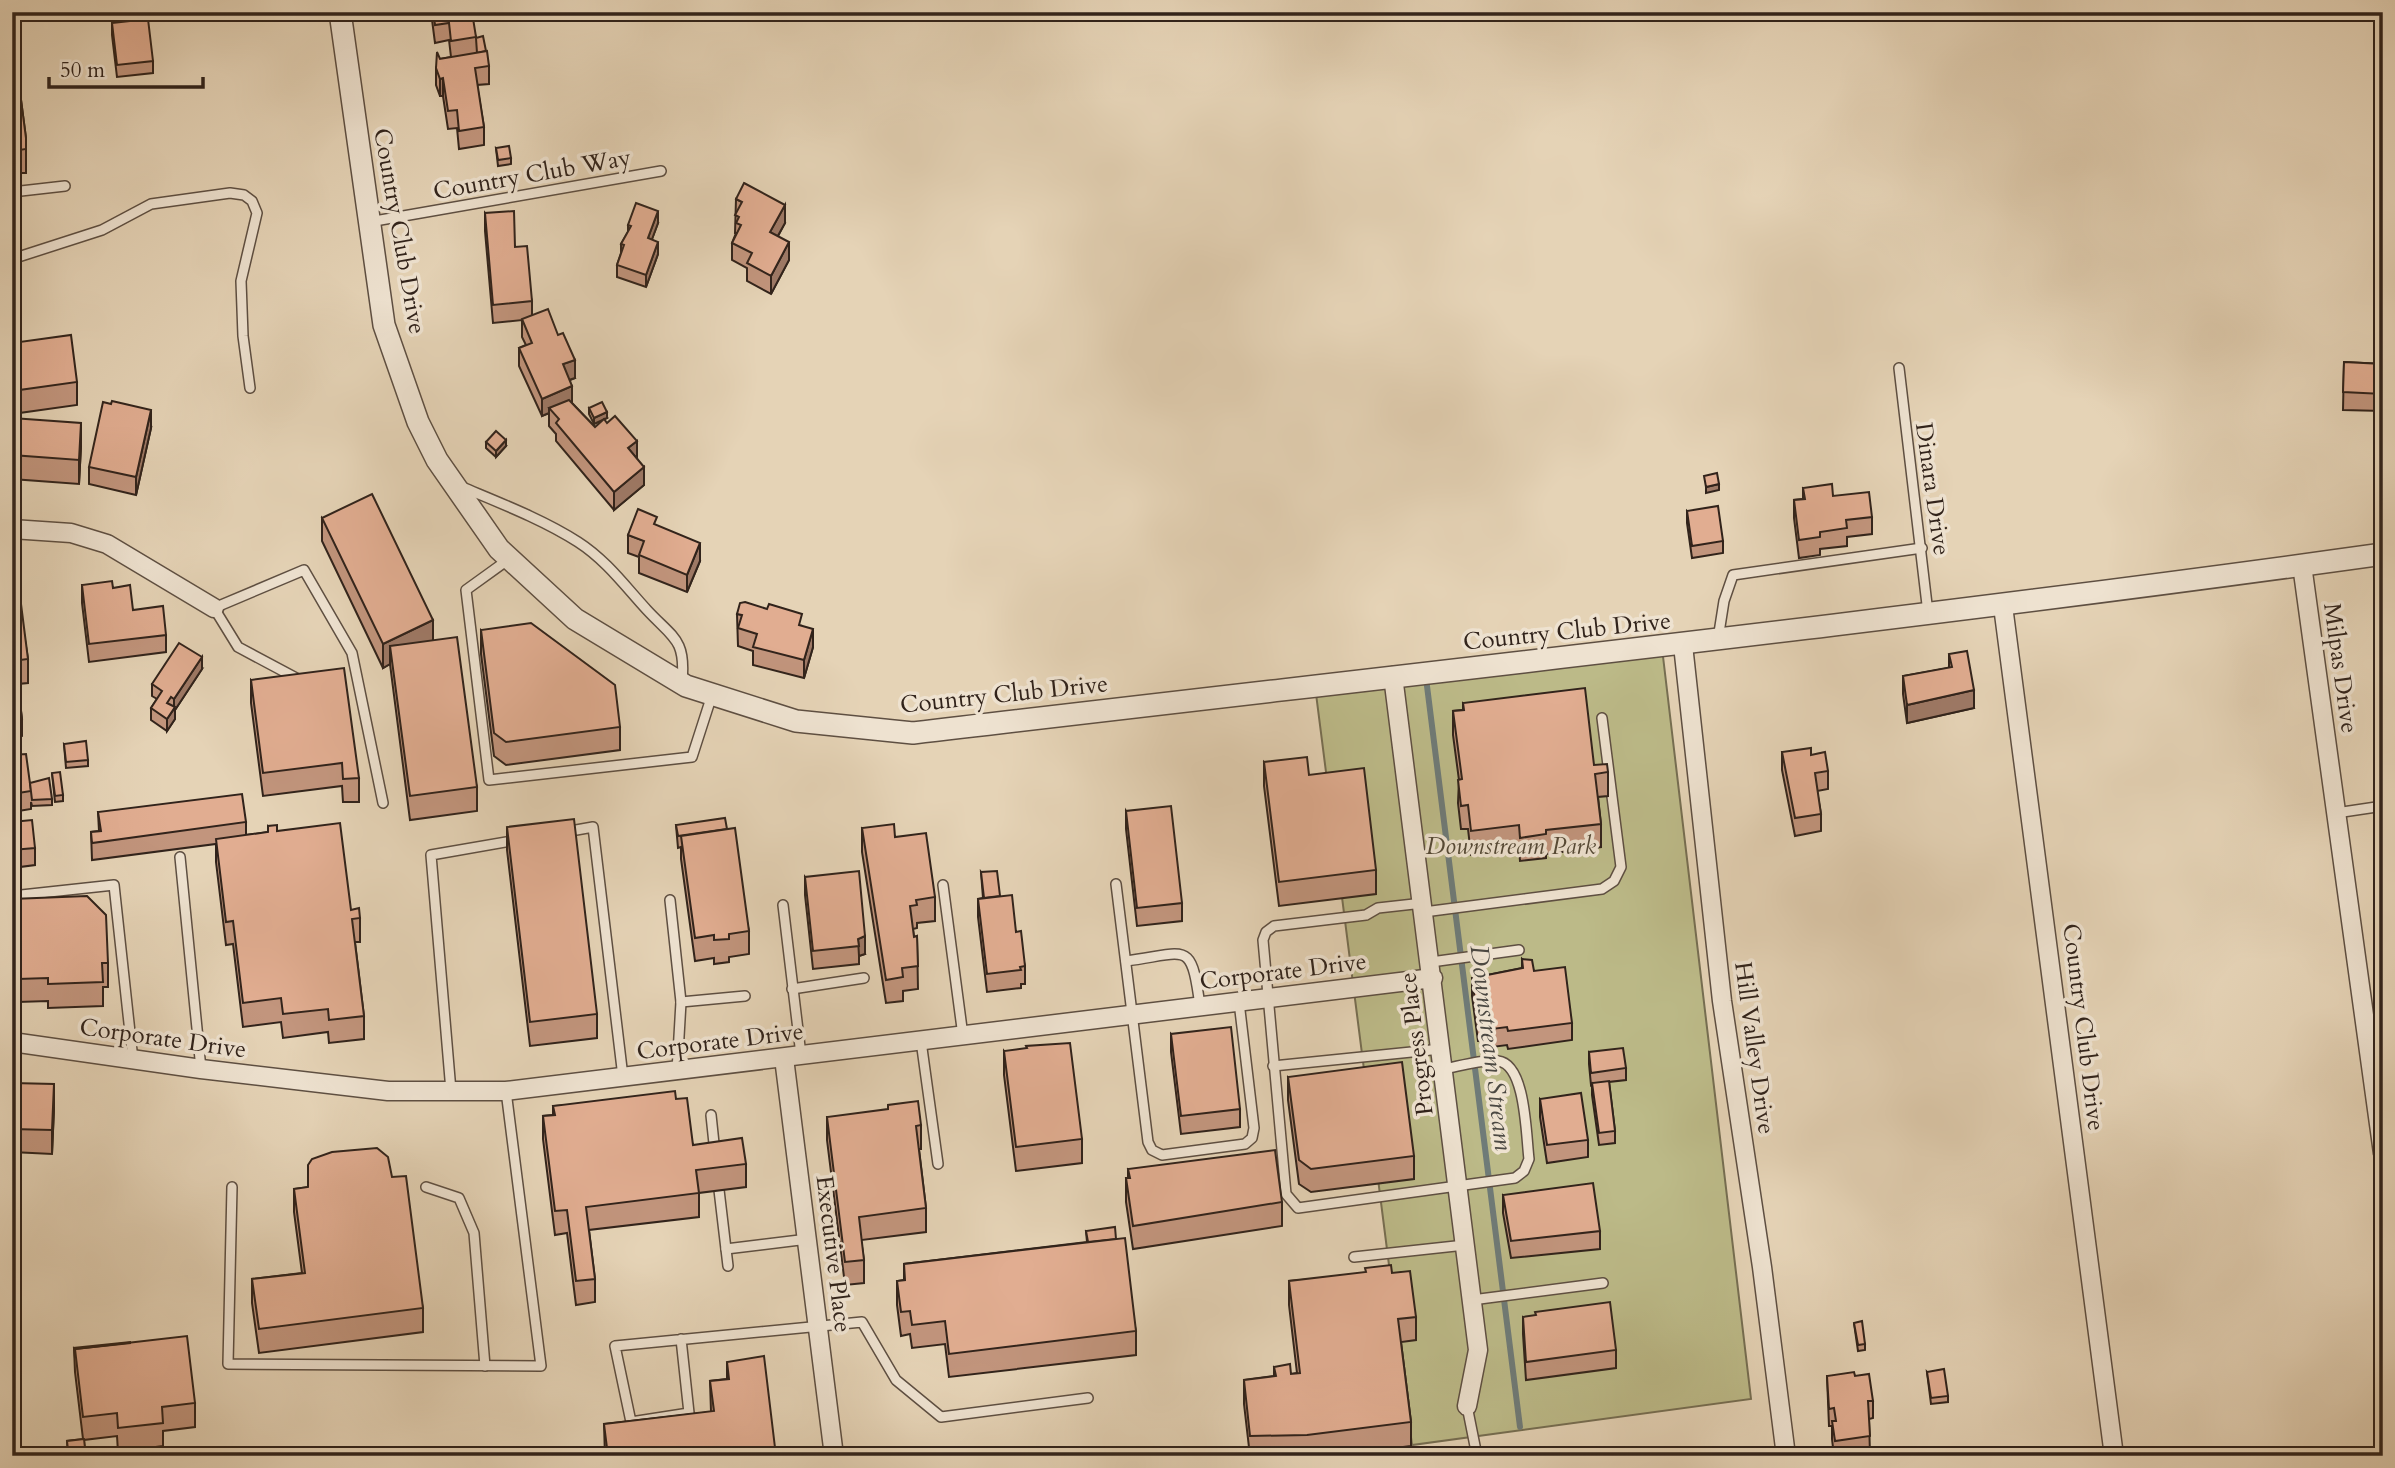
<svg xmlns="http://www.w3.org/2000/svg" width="2395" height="1468" font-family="Cardo,serif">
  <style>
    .green { fill: #bcba88; stroke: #766e52; stroke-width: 2 }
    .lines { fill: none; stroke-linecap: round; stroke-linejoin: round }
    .stream { stroke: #6f7b78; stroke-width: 6 }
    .service-casing { stroke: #5e4f42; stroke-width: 12 }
    .minor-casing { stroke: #5e4f42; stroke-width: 21 }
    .tertiary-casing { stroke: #5e4f42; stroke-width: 24 }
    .service { stroke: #eee2d0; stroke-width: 9 }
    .minor { stroke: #eee2d0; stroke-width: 18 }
    .tertiary { stroke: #eee2d0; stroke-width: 21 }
    .wall { fill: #c2957d; stroke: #31231b; stroke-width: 2 }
    .shaded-wall { fill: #9e7966; stroke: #31231b; stroke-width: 2 }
    .building { fill: #e1ad91; stroke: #31231b; stroke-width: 2 }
    .labels { text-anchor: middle; stroke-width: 7; stroke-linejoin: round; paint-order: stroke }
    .street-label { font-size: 24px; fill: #31231b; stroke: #eee2d0 }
    .park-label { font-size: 24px; font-style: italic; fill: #544936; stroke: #eee2d0 }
    .water-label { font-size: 26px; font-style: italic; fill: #4b4842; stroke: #eee2d0 }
  </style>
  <rect width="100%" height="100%" fill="#e5d3b6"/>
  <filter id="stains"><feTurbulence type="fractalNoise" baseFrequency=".00286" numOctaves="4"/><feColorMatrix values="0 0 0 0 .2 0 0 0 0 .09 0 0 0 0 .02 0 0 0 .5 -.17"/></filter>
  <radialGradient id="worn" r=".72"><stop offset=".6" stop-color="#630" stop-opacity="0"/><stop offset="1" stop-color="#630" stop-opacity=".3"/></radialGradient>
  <path class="green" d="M1662,648L1751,1399L1412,1445L1315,686Z"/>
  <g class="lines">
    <path class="stream" d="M1426,678L1520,1427"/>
    <g class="service-casing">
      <g id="service">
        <path d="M12,192L65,186"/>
        <path d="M369,222L661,171"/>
        <path d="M12,259L102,230L151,204L230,193L244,195L252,201L257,213L241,281L243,336L250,388"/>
        <path d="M1899,368L1928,613"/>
        <path d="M462,487C500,503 544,520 578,542C606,560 625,586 647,610C673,638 686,639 682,681"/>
        <path d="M509,559L466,590L489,780L692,757L712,695"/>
        <path d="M1718,639L1724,601L1733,575L1922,548"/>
        <path d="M298,679L238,647L214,608L304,570L352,653L383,803"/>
        <path d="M2336,813L2383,806"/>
        <path d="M565,832L593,827L623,1077"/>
        <path d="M180,857L201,1069"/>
        <path d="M1116,884L1148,1142L1152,1150L1162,1155L1245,1144L1252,1138L1254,1128L1239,1002"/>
        <path d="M943,885L963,1036"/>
        <path d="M12,896L114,885L133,1060"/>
        <path d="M670,900L681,1002L677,1071"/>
        <path d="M1423,903L1378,908L1366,915L1274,926L1266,932L1263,940L1286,1194L1298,1208L1515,1178L1524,1171L1529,1159C1526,1136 1526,1064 1498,1061C1482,1059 1460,1066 1444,1069"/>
        <path d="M783,905L801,1055"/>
        <path d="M1424,912L1602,889L1614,881L1621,867L1602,718"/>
        <path d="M1126,961C1188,953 1191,939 1200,1006"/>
        <path d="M1431,962L1519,950"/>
        <path d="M792,989L864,978"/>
        <path d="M681,1002L745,996"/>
        <path d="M921,1041L938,1164"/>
        <path d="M1273,1066L1441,1049"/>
        <path d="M451,1091L431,855L517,840"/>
        <path d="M711,1115L715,1153"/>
        <path d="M232,1187L228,1364L541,1366L506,1091"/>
        <path d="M426,1187L459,1198L474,1233L485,1366"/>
        <path d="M719,1190L728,1266"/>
        <path d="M726,1249L808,1239"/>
        <path d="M1354,1257L1465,1245"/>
        <path d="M1472,1300L1603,1283"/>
        <path d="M681,1339L689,1413L631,1422L615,1346L862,1322L896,1380L941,1417L1088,1398"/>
        <path d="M1467,1406L1477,1456"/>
      </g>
    </g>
    <g class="minor-casing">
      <g id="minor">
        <path d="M12,529L71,533L107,544L214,608"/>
        <path d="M2302,565L2383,1153"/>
        <path d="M2003,606L2114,1456"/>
        <path d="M1683,645L1722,1001L1762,1267L1786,1456"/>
        <path d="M1393,676L1478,1350L1467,1406"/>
        <path d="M12,1042L201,1069L388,1091H506L1433,978"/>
        <path d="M784,1058L834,1456"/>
      </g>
    </g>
    <g class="tertiary-casing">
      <path id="tertiary" d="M340,12L384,325L418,422L437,460L499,549L575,619L686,686L796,721L913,733C1403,675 1894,622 2383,554"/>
    </g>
    <use href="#service" class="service"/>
    <use href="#minor" class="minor"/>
    <use href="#tertiary" class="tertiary"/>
  </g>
  <g class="wall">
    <path d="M431,12H465L489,66V84L477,85L484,127V145L459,149L457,128L448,129L443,96H440L436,85V68L440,59L451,57L449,40L435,43Z"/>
    <path d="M112,23L153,61V73L117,77L112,35Z"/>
    <path d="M12,31L26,138V173H20V183L12,184Z"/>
    <path d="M496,148L511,158V164L498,166Z"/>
    <path d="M736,199L785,223L778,236L789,260L771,294L747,281V268L732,260V243L736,233H735Z"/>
    <path d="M485,213L515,247L532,301V315L575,378L570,380L572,403L595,427L637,458L644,485L614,510L556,441V434L549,426V413L542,416L519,366V348L526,345L522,337V320L493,323L485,231Z"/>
    <path d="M658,223L652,239L658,254L646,287L617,277V265L621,253V244L628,232V225Z"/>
    <path d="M12,343L77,382V405L12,414Z"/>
    <path d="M2344,362L2383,364V411L2343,410Z"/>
    <path d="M589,408L607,418L594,424L589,414Z"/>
    <path d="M12,418L81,446L79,484L12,479Z"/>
    <path d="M151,428L136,495L89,484V467Z"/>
    <path d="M486,442L506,446L496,457L486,448Z"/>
    <path d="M1803,488L1833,496L1872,517V534L1847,537V546L1820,549V555L1799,558L1794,518V500L1803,499Z"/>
    <path d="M1687,511L1723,541V553L1692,558L1687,523Z"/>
    <path d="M322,518L433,640L477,787V811L410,820L390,664L383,668L322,541Z"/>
    <path d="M628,535L700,561L687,592L639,573V557L628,553Z"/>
    <path d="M12,557L28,659V683L18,684L22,719V736L12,738Z"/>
    <path d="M82,585L113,588L133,610L166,635V652L89,662L82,603Z"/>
    <path d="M737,614L802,626L813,647L804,678L753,665V651L738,646Z"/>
    <path d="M481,630L620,727V750L506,765L494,756L481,654Z"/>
    <path d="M1949,654L1974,708L1907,723L1903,694V676L1949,668Z"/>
    <path d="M202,669L175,710V719L167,731L151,720V708L157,699L152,696V684Z"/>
    <path d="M251,680L359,778V802H343L342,786L263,796L251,703Z"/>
    <path d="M1463,703L1608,772V796L1598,797L1601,824V847L1546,854V858L1520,861L1519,849L1471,855L1468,829H1461L1458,803L1459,780L1453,735V711L1463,710Z"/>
    <path d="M64,744L88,760V766L66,768Z"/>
    <path d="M1782,752L1811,755L1828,771V789L1817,791L1821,814V831L1795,836L1782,770Z"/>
    <path d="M12,755L30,783L52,799V805L32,806L31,802V809L12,812Z"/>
    <path d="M1264,762L1376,870V894L1279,906L1264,786Z"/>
    <path d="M52,773L63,795V801L55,802Z"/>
    <path d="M1126,811L1182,903V921L1137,926L1126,829Z"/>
    <path d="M98,812L246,822V835L268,832V826L277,831L351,910L360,918V942H355L364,1016V1039L329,1043L328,1032L283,1038L281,1022L243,1027L233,944L226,945L216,862V844L92,860L91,832L99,831Z"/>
    <path d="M12,822L35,848V865L12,868Z"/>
    <path d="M676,825L727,829L749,931V954L729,957V962L714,964V958L695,961L681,859V847L678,848Z"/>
    <path d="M507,827L597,1014V1038L530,1046L507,850Z"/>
    <path d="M862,828L895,837L935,897V921L917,923V928L913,929L914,937L917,936L918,989L903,991V1001L886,1003L862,852Z"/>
    <path d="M981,872L1000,896L1016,932L1025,966V984H1021V988L987,992L978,917V899L983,898Z"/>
    <path d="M805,877L865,954L859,956V964L813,969L805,895Z"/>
    <path d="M12,899L108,963V987H103V1006L48,1008V1001L18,1002L17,991H12Z"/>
    <path d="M1522,959L1534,971L1572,1023V1040L1508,1049L1507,1045L1492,1047L1490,1040L1478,1041L1472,996V978L1522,968Z"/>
    <path d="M1171,1034L1240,1109V1127L1181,1134L1171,1052Z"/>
    <path d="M1004,1051L1082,1139V1163L1016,1171L1004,1075Z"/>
    <path d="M1589,1052L1626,1068V1080L1609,1082L1615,1131V1143L1599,1145L1592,1095V1084L1591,1085L1589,1064Z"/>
    <path d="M1288,1077L1414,1156V1179L1311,1192L1299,1184L1288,1100Z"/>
    <path d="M12,1083L54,1108L52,1154L12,1152Z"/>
    <path d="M676,1099L693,1145L746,1164V1187L699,1193V1217L589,1230L595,1279V1302L576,1305L567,1233L555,1235L543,1139V1116L553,1115V1106Z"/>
    <path d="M1540,1099L1588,1140V1157L1547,1163L1540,1117Z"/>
    <path d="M827,1117L921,1125V1149H919L926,1208V1232L861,1240L864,1260V1283L845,1285L827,1140Z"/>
    <path d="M1128,1169L1282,1202V1226L1133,1249L1126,1202V1178H1128Z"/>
    <path d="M392,1177L423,1308V1332L259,1353L252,1303V1279L302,1273L294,1212V1189Z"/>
    <path d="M1503,1195L1600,1231V1249L1511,1258L1503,1213Z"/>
    <path d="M1086,1231L1116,1239L1136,1331V1355L949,1377L945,1344L912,1348L910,1334L901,1336L897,1305V1281L904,1280V1264L1087,1242Z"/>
    <path d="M1392,1273L1416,1317V1340L1401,1342L1411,1422V1446L1332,1456H1250L1244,1404V1380L1274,1376V1367L1291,1374L1297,1373L1289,1305V1281Z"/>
    <path d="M1523,1317L1616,1350V1368L1526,1380L1523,1334Z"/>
    <path d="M1854,1323L1865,1344V1350L1858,1351Z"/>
    <path d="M74,1348L195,1403V1427L163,1431V1446L118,1452L117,1436L84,1440L85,1454L68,1456L67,1441L83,1439L75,1372Z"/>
    <path d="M727,1362L776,1456H605L604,1424L711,1412L710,1381L727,1379Z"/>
    <path d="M1927,1372L1948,1396V1402L1931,1404Z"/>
    <path d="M1827,1376H1855L1873,1401V1418L1869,1419L1870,1454L1854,1456H1834L1832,1439V1426H1829Z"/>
  </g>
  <g class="shaded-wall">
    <path d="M443,78V96H440V79Z"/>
    <path d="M785,205V223L770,250V232Z"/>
    <path d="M658,211V223L648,250V238Z"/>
    <path d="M658,242V254L646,287V275Z"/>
    <path d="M789,242V260L771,294V276Z"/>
    <path d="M575,360V378L563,382V364Z"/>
    <path d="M572,386V404L549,408V413L542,416V399Z"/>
    <path d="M151,410V428L136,495V477Z"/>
    <path d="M607,412V418L594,424V418Z"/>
    <path d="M81,423V446L79,484V460Z"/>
    <path d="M506,440V446L496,457V451Z"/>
    <path d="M637,441V459L628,448Z"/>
    <path d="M644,467V485L614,510V492Z"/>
    <path d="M1719,484V490L1706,493V487Z"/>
    <path d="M700,543V561L687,592V575Z"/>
    <path d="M433,620V644L390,646V664L383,668V644Z"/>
    <path d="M813,629V647L804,678V660Z"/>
    <path d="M202,657V669L175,710V719L167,731V719L174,709V699Z"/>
    <path d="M1974,690V708L1907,723V705Z"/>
    <path d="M865,936V954L859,956L858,939Z"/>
    <path d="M54,1084V1108L52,1154V1130Z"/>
  </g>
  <g class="building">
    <path d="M433,12H472L476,37L451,41L449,23L435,25Z"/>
    <path d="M148,19L153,61L117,65L112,23Z"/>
    <path d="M12,31L26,138V149L19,150L20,160L12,161Z"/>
    <path d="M483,36L486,51L477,53L476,38Z"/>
    <path d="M487,51L489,66L475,68L484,127L459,131L457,110L448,111L443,78L440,79L436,68L437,52L440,59Z"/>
    <path d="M509,146L511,158L498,160L496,148Z"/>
    <path d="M744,183L785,205L770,232L789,242L771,276L747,263L752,253L732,243L741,225L736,223L739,217L735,215L742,202L736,199Z"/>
    <path d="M636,203L658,211L648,238L658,242L646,275L617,265L624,245L621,244L631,226L628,225Z"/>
    <path d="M514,211L515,247L527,246L532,301L493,305L485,213Z"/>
    <path d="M548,309L558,335L563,333L575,360L563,364L572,386L542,399L519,348L532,343L522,319Z"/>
    <path d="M71,335L77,382L12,391V343Z"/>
    <path d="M2344,362L2383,364V394L2343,392Z"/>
    <path d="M569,400L595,427L604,419L607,423L615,416L637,441L628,448L644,467L614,492L556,423L559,419L549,408Z"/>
    <path d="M112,401L151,410L136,477L89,467L103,402L111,404Z"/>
    <path d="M602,402L607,412L594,418L589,408Z"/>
    <path d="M12,418L81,423L79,460L12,455Z"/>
    <path d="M496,431L506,440L496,451L486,442Z"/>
    <path d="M1717,473L1719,484L1706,487L1704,476Z"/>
    <path d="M1832,484L1833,496L1869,492L1872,517L1846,520L1847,528L1820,532V537L1799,540L1794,500L1805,499L1803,488Z"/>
    <path d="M372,494L433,620L383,644L322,518Z"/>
    <path d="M1718,506L1723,541L1692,546L1687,511Z"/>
    <path d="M638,509L657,517L654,524L700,543L687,575L639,555L644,541L628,535Z"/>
    <path d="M12,557H15L28,659L12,661Z"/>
    <path d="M112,581L113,588L130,585L133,610L163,606L166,635L89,644L82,585Z"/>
    <path d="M745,602L767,609L769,604L802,614L799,625L813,629L804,660L753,647L757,634L738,628L742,615L737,614L740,603Z"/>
    <path d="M531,623L615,685L620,727L506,742L494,733L481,630Z"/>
    <path d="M457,637L477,787L410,796L390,646Z"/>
    <path d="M179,643L202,657L174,699L171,697L167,703L175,707L167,719L151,708L162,691L152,684Z"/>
    <path d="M1967,651L1974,690L1907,705L1903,676L1952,667L1949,654Z"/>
    <path d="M344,668L359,778L343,779L342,763L263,773L251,680Z"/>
    <path d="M17,680L22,719L12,720V681Z"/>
    <path d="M1585,688L1594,765L1607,764L1608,772L1595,774L1601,824L1546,830V834L1520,838L1519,825L1471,831L1468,805L1461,806L1458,780L1462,779L1453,711L1464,710L1463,703Z"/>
    <path d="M86,741L88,760L66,762L64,744Z"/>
    <path d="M1811,748V755L1825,752L1828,771L1815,773L1821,814L1795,818L1782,752Z"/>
    <path d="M26,754L31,791L12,794V755Z"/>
    <path d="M1307,757L1309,775L1364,768L1376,870L1279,882L1264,762Z"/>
    <path d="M60,772L63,795L55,796L52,773Z"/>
    <path d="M49,778L52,799L32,800L30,783Z"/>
    <path d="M242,794L246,822L92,843L91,832L101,831L98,812Z"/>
    <path d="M1171,806L1182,903L1137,908L1126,811Z"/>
    <path d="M725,818L727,829L678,836L676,825Z"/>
    <path d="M574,819L597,1014L530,1022L507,827Z"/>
    <path d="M32,820L35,848L12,850V822Z"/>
    <path d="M340,823L351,910L359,908L360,918L352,919L364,1016L329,1020L328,1009L283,1014L281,998L243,1003L233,921L226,922L216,839L268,832V826L277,825V831Z"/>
    <path d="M894,824L895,837L926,833L935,897L916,900L917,905L910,906L914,937L917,936L918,966L902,968L903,977L886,980L862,828Z"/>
    <path d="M735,828L749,931L729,934V939L714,940V935L695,938L681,836Z"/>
    <path d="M859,871L865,936L858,939L859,946L813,951L805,877Z"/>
    <path d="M997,871L1000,896L984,898L981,872Z"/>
    <path d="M1012,895L1016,932L1021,931L1025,966L1020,967L1021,970L987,974L978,899Z"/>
    <path d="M87,896L106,915L108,963H102L103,982L48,984V978L18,979L17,968H12V899Z"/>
    <path d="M1522,959L1532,960L1534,971L1565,967L1572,1023L1508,1031L1507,1027L1492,1029L1490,1022L1478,1024L1472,978L1523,968Z"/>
    <path d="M1231,1027L1240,1109L1181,1116L1171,1034Z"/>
    <path d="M1070,1043L1082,1139L1016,1147L1004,1051L1027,1048L1026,1046Z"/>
    <path d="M1623,1048L1626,1068L1591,1073L1589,1052Z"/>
    <path d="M1402,1062L1414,1156L1311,1169L1299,1160L1288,1077Z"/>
    <path d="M1609,1081L1615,1131L1599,1133L1592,1083Z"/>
    <path d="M12,1083L54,1084L52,1130L12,1129Z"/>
    <path d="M675,1091L676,1099L687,1098L693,1145L742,1138L746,1164L696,1170L699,1193L586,1207L595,1279L576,1281L567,1210L555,1211L543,1116L555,1115L553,1106Z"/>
    <path d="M1581,1093L1588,1140L1547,1145L1540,1099Z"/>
    <path d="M918,1101L921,1125L916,1126L926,1208L859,1217L864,1260L845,1262L827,1117L888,1109V1105Z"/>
    <path d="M377,1148L388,1157L392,1177L406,1176L423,1308L259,1329L252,1279L305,1273L294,1189L308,1187V1165L312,1159L332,1152Z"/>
    <path d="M1275,1150L1282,1202L1133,1226L1126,1178H1130L1128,1169Z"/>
    <path d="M1593,1183L1600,1231L1511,1241L1503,1195Z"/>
    <path d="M1115,1227L1116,1239L1088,1242L1086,1231Z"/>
    <path d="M1125,1238L1136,1331L949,1354L945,1321L912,1325L910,1311L901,1312L897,1281L905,1280L904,1264Z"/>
    <path d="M1391,1265L1392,1273L1410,1271L1416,1317L1398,1319L1411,1422L1307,1435L1250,1436L1244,1380L1276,1376L1274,1367L1290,1364L1291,1374L1300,1373L1289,1281L1366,1272L1365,1268Z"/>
    <path d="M1610,1302L1616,1350L1526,1362L1523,1317L1536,1315L1535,1312Z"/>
    <path d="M1862,1321L1865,1344L1858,1345L1854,1323Z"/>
    <path d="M187,1336L195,1403L162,1407L163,1423L118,1428L117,1413L83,1417L75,1349Z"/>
    <path d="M130,1342V1343L75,1349V1358L74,1348Z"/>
    <path d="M764,1356L776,1456H608L604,1424L714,1411L710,1381L729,1379L727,1362Z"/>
    <path d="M1944,1369L1948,1396L1931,1398L1927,1372Z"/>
    <path d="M1854,1372L1855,1376L1869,1374L1873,1401H1868L1870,1436L1835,1441L1832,1421H1836L1834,1408L1829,1409L1827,1376Z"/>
    <path d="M84,1439L85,1448L68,1450L67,1441Z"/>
  </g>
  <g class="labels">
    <g class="street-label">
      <text transform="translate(532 174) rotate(-10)" y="8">Country Club Way</text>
      <text transform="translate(400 231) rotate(80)" y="8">Country Club Drive</text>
      <text transform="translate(1933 489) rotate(82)" y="8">Dinara Drive</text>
      <text transform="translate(1567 631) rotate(-6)" y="8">Country Club Drive</text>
      <text transform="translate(2341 668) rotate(82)" y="8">Milpas Drive</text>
      <text transform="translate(1004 694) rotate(-6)" y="8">Country Club Drive</text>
      <text transform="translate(1283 971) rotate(-7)" y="8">Corporate Drive</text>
      <text transform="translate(2084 1027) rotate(83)" y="8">Country Club Drive</text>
      <text transform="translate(163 1038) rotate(8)" y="8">Corporate Drive</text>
      <text transform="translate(720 1041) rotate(-7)" y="8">Corporate Drive</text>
      <text transform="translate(1416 1044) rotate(-97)" y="8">Progress Place</text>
      <text transform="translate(1755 1048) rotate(82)" y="8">Hill Valley Drive</text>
      <text transform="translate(834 1254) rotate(83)" y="8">Executive Place</text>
    </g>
    <g class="park-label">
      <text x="1511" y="854">Downstream Park</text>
    </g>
    <g class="water-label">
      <text transform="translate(1492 1048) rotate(83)" y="9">Downstream Stream</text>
    </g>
  </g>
  <rect width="2395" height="1468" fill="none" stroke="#e5d3b6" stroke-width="42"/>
  <rect x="14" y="14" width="2367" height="1440" fill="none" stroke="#31231b" stroke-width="3.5"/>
  <rect x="21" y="21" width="2353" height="1426" fill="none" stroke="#31231b" stroke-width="2"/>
  <path d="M49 77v10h154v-10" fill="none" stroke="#31231b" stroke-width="3.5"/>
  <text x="60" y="77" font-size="21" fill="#31231b" stroke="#eee2d0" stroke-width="5" paint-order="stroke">50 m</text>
  <rect width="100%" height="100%" filter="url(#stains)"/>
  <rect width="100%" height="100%" fill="url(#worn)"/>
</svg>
